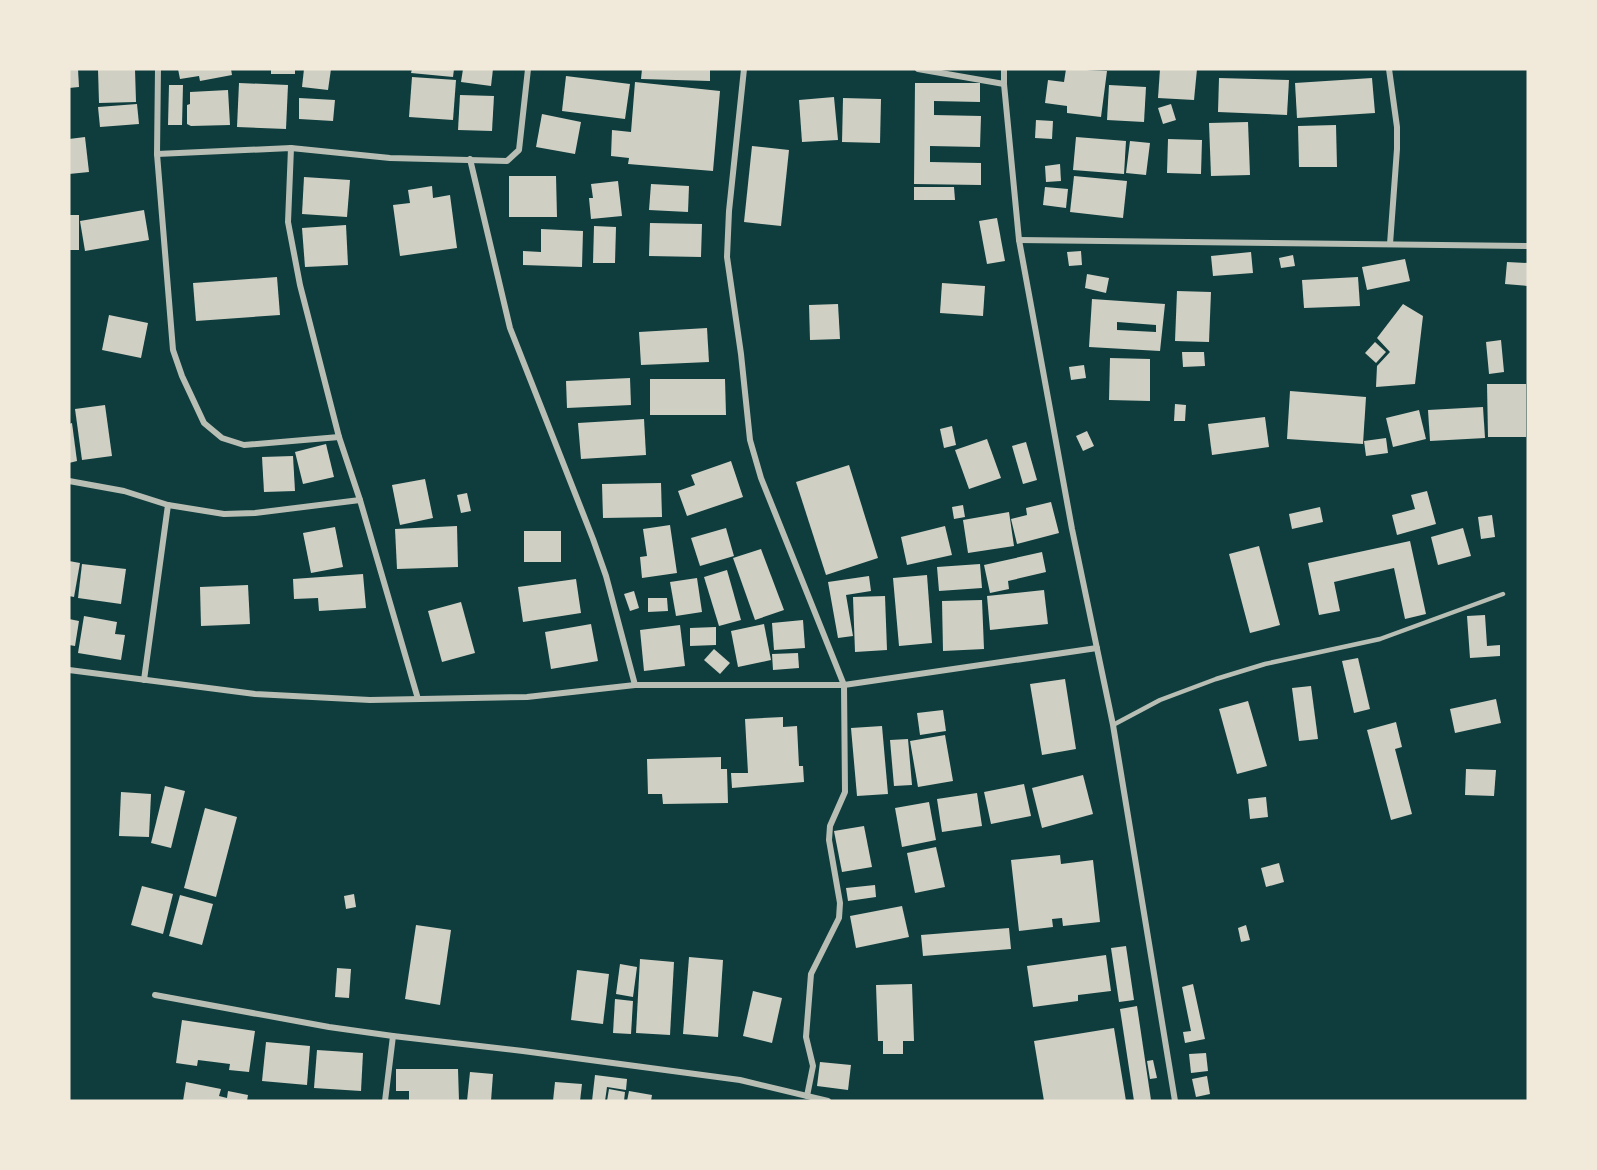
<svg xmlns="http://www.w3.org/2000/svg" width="1597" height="1170" font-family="'Golos Text',sans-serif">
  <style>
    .building { fill: #cfcfc3; fill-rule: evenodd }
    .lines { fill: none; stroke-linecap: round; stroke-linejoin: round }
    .service { stroke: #b8beb3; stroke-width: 4.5 }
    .minor { stroke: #b8beb3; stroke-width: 6 }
  </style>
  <rect width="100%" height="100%" fill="#0f3d3e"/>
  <g class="building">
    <path d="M69,69H78L79,87L69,88Z"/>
    <path d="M98,69H135L136,102L99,103Z"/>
    <path d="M178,69H231L232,75L200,81L199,76L180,79Z"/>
    <rect x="271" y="69" width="24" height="5"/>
    <path d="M304,69H331L328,90L302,87Z"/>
    <path d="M412,69H454L453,77L411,73Z"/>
    <path d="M463,69H493L491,86L461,82Z"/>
    <path d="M642,69H710V81L641,79Z"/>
    <path d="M1066,69L1107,71L1101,117L1067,113V106L1045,103L1048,80L1064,82Z"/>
    <path d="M1160,69H1197L1194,100L1158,98Z"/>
    <path d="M566,76L630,84L625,119L562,111Z"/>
    <path d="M412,77L456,80L453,120L409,117Z"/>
    <path d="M1219,78L1289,80L1287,115L1218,112Z"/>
    <path d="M1372,78L1375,113L1297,118L1295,83Z"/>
    <path d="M635,82L720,91L713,171L628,164L629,158L611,156L612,130L631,132Z"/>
    <path d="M239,83L288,85L286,129L237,127Z"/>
    <path d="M915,83H980V102L934,101V115L981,116L980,147L930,146V162L981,163V185L914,184Z"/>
    <path d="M169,85H183L182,125H168Z"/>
    <path d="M1109,85L1146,87L1144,122L1107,120Z"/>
    <path d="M228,90L230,125L191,126L187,124V105L190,104V92Z"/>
    <path d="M460,95L494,96L492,131L458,130Z"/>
    <path d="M834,97L838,140L802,142L799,100Z"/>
    <path d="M299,98L335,100L333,121L299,119Z"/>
    <path d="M843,98L881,99L880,143L842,142Z"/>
    <path d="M137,104L139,124L100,127L98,107Z"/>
    <path d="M1171,104L1176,120L1163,124L1158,108Z"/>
    <path d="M542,114L581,122L575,154L536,147Z"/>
    <path d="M1036,120L1053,121L1052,139L1035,138Z"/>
    <path d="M1248,122L1250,175L1211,176L1209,123Z"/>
    <path d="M1336,125L1337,167H1299L1298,126Z"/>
    <path d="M85,137L89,172L69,174V139Z"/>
    <path d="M1076,137L1126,141L1124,174L1073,170Z"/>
    <path d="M1168,139L1202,140L1201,174L1167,173Z"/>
    <path d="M1130,141L1150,143L1146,175L1126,173Z"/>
    <path d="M752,146L789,150L781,226L744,222Z"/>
    <path d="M1060,164L1061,181L1046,182L1045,166Z"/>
    <path d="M509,176H556L557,217H509Z"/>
    <path d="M1074,176L1127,181L1123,218L1070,212Z"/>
    <path d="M304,177L350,180L347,217L302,214Z"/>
    <path d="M618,181L622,216L591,219L589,198H593L591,184Z"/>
    <path d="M651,184L689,186L688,212L649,210Z"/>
    <path d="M432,186L433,198L450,195L457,248L400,256L393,205L410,203L408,190Z"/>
    <path d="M914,187H954L955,200H914Z"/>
    <path d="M1045,187L1068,189L1066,208L1043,205Z"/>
    <path d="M144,210L149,240L85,251L80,221Z"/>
    <rect x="69" y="215" width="10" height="35"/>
    <path d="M997,218L1005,261L987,264L979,221Z"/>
    <path d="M650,223L702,224L701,257L649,256Z"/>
    <path d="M346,225L348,265L305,267L302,228Z"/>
    <path d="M594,226L616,227L615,263H593Z"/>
    <path d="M541,229L583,231L582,267L523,265V251L541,252Z"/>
    <path d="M1081,251L1082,265L1069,266L1067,252Z"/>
    <path d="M1251,252L1253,273L1213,276L1211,256Z"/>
    <path d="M1293,255L1295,266L1281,268L1279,258Z"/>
    <path d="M1405,259L1410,281L1367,290L1362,267Z"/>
    <path d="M1507,262L1528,263V286L1505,284Z"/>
    <path d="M1087,274L1109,278L1106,293L1085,288Z"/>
    <path d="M277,277L280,315L196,321L193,283Z"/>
    <path d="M1358,277L1360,306L1304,308L1302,280Z"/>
    <path d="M942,283L985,286L983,316L940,313Z"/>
    <path d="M1177,291L1211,292L1209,342L1175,341Z"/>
    <path d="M1092,299L1165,304L1160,351L1089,347ZM1117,322L1156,325V332L1117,330Z"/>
    <path d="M838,304L840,339L810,340L809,305Z"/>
    <path d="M1403,304L1423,316L1415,384L1376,387L1377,366L1390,352L1377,338Z"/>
    <path d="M109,315L148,323L141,358L102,350Z"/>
    <path d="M707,328L709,362L641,365L639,332Z"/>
    <path d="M1501,340L1504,372L1489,374L1486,342Z"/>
    <path d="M1375,342L1386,352L1376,363L1365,353Z"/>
    <path d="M1182,352H1204L1205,366L1183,367Z"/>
    <path d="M1110,358L1150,359V401L1109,400Z"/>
    <path d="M1084,365L1086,378L1071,380L1069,367Z"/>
    <path d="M630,378L631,405L567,408L566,381Z"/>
    <path d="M650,379H725L726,415H650Z"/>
    <path d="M1487,384H1526V437H1488Z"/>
    <path d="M1290,391L1366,397L1363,444L1287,439Z"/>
    <path d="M1175,404L1186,405L1185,421H1174Z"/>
    <path d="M105,405L112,456L82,460L75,409Z"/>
    <path d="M1483,407L1485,438L1430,441L1428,410Z"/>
    <path d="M1419,410L1426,439L1393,447L1386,418Z"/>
    <path d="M1265,417L1269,447L1212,455L1208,424Z"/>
    <path d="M644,419L646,455L581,459L578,423Z"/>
    <path d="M72,423L77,461L69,463V424Z"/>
    <path d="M952,426L956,445L944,448L940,429Z"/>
    <path d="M1087,431L1094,446L1083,451L1076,436Z"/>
    <path d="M1386,438L1388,453L1366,456L1364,441Z"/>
    <path d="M987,439L1001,478L969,489L955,450Z"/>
    <path d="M1026,442L1037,480L1023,484L1012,446Z"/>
    <path d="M326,444L334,477L303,484L295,452Z"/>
    <path d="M293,456L295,491L264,492L262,457Z"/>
    <path d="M731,461L743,497L687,516L678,491L695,485L691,475Z"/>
    <path d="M849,465L878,558L826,575L796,482Z"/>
    <path d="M425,479L433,518L400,525L392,485Z"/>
    <path d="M661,483L662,517L603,518L602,484Z"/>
    <path d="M1427,491L1436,524L1397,535L1392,515L1415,509L1411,495Z"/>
    <path d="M467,493L471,511L461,513L457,495Z"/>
    <path d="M1051,502L1059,533L1017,544L1011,519L1027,515L1026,508Z"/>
    <path d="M963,505L965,517L954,519L952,507Z"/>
    <path d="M1320,507L1323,522L1292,529L1289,514Z"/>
    <path d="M1009,512L1014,546L968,553L963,520Z"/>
    <path d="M1492,515L1495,537L1481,539L1478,517Z"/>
    <path d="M670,525L677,573L642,578L640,557L647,556L643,529Z"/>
    <path d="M457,526L458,567L397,569L395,529Z"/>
    <path d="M945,526L952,555L907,565L901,537Z"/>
    <path d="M335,527L343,567L311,573L303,533Z"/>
    <path d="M726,528L734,556L700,566L691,538Z"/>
    <path d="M1463,528L1471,556L1438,565L1431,537Z"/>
    <rect x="524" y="531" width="37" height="31"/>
    <path d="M1410,541L1426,614L1405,619L1394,568L1334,582L1340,611L1319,615L1308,563Z"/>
    <path d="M1259,546L1280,625L1250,633L1229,554Z"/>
    <path d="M761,549L784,610L755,620L733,558Z"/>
    <path d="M1042,552L1046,572L1008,581L1009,589L990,593L984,565Z"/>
    <path d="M69,561L80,563L74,597L69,596Z"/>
    <path d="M82,564L126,569L121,604L78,598Z"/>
    <path d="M980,564L982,588L939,591L937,567Z"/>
    <path d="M727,570L741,620L719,626L704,577Z"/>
    <path d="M363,574L366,608L319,611L318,598L294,599L293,579Z"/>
    <path d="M927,575L932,643L899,646L893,578Z"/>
    <path d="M869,576L871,591L846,595L853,636L838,638L828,582Z"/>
    <path d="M697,578L702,612L676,616L670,582Z"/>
    <path d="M576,579L581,613L523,622L518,587Z"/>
    <path d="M248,585L250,624L201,626L200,587Z"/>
    <path d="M1044,590L1048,624L990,630L987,596Z"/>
    <path d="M634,591L639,608L630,611L624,594Z"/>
    <path d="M885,596L887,650L855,652L853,597Z"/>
    <path d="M648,598H667L668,611L648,612Z"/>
    <path d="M982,600L984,649L943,651L942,601Z"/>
    <path d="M461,602L475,653L442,662L428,611Z"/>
    <path d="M1485,615L1487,646L1500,645V656L1470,658L1467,616Z"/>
    <path d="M84,616L117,622L115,634L125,635L121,660L78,653Z"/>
    <path d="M69,619L79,621L75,646L69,645Z"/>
    <path d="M803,620L805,648L774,650L772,623Z"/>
    <path d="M591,624L598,661L551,669L545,632Z"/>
    <path d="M764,624L771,660L738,667L731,631Z"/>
    <path d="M680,625L685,666L644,671L640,630Z"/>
    <path d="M716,627V645L690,646V628Z"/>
    <path d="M714,649L730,663L720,674L704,660Z"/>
    <path d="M798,653L799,668L773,670L772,654Z"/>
    <path d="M1358,658L1370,709L1354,713L1342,661Z"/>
    <path d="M1065,679L1076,749L1042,755L1030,684Z"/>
    <path d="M1311,686L1318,739L1299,741L1292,688Z"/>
    <path d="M1496,699L1501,723L1455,733L1450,709Z"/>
    <path d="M1248,701L1267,766L1237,774L1219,709Z"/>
    <path d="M943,710L946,731L920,735L917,713Z"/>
    <path d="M783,717V727L797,726L799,766H803L804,782L732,788L731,773H748L745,719Z"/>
    <path d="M1396,722L1402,747L1395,749L1412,814L1391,820L1367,730Z"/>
    <path d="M882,726L888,794L857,796L851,728Z"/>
    <path d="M945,735L953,781L918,787L910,741Z"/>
    <path d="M908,739L912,785L894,786L890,740Z"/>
    <path d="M721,757V769H727L728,803L663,804L662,794H648L647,759Z"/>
    <path d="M1466,769L1496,770L1494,796L1465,795Z"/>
    <path d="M1083,775L1093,814L1042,828L1032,788Z"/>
    <path d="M1024,784L1031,816L991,824L984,792Z"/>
    <path d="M165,786L185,791L171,848L151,843Z"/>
    <path d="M121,792L151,794L149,837L119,836Z"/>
    <path d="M977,793L982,826L942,832L937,799Z"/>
    <path d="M1266,797L1268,817L1250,819L1248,799Z"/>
    <path d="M929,802L936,840L902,847L895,808Z"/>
    <path d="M205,808L237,817L216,897L184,888Z"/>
    <path d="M864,826L872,867L842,872L834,831Z"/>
    <path d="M936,847L945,887L915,893L907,853Z"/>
    <path d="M1060,855L1061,864L1093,860L1100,922L1063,926L1062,918L1052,919L1053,927L1019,931L1011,860Z"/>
    <path d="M1279,863L1284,882L1266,887L1261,868Z"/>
    <path d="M875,885L876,897L848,901L846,888Z"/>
    <path d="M142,886L173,894L163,934L131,925Z"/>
    <path d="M354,894L356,907L346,909L344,896Z"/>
    <path d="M180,895L213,904L202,945L169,936Z"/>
    <path d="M902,906L909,937L856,948L850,916Z"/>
    <path d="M416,925L451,930L440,1005L405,999Z"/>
    <path d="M1246,925L1250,940L1241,942L1238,928Z"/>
    <path d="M1009,928L1011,949L923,956L921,935Z"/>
    <path d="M1126,946L1134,1000L1119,1002L1111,948Z"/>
    <path d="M1106,955L1111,991L1078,995V1001L1033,1007L1027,966Z"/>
    <path d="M689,957L723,960L718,1037L683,1034Z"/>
    <path d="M640,959L674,962L670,1035L636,1033Z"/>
    <path d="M620,964L637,967L633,997L616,994Z"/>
    <path d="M337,968L351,969L349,998L335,997Z"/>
    <path d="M577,970L609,974L603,1024L571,1020Z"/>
    <path d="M912,984L914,1041H903V1054H883V1041H878L876,985Z"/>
    <path d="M1193,984L1205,1039L1185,1043L1183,1032L1191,1031L1182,987Z"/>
    <path d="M753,991L782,998L772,1043L743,1036Z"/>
    <path d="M615,999L633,1001L631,1034L613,1033Z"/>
    <path d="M1137,1006L1151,1100L1147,1101H1134L1120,1009Z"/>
    <path d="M182,1020L255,1031L249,1072L229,1070L230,1064L198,1060L197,1066L176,1063Z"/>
    <path d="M1114,1028L1126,1101H1044L1034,1041Z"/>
    <path d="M266,1042L310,1046L307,1085L262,1081Z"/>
    <path d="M317,1050L363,1053L361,1091L314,1088Z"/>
    <path d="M1206,1053L1208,1071L1191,1073L1189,1054Z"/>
    <path d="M1153,1060L1157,1078L1150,1079L1147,1061Z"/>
    <path d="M820,1062L851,1065L848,1090L817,1086Z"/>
    <path d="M396,1069H458L459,1101H409V1091H396Z"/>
    <path d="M470,1072L493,1074L491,1101H467Z"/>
    <path d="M595,1075L627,1079L626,1090L607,1087L605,1101H592Z"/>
    <path d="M1207,1076L1210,1094L1196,1097L1192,1079Z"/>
    <path d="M186,1082L221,1089L219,1096L227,1098L228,1091L248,1095L247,1101H183Z"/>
    <path d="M555,1082L582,1084L580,1101H553Z"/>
    <path d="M609,1089L625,1092L624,1101H607Z"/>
    <path d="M629,1091L652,1095L651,1101H627Z"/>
  </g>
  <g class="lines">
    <path class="service" d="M1113,725L1160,700L1216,679L1265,664L1380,639L1503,594"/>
    <g class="minor">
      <path d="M158,69L157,154L173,350L182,376L204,423L222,438L244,445L339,437"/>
      <path d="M744,69L729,211L727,257L741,354L750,440L761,478L844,685L845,792L830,826L829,840L840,903L839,918L811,974L806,1037L813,1066L807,1096"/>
      <path d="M918,69L1004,84"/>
      <path d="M1004,69V84L1019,240L1072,529L1113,725L1175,1101"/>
      <path d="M1389,69L1397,127V149L1390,244"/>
      <path d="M291,148L288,222L300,285L339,437L360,500L418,699"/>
      <path d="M157,154L291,148L390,158L507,161L519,150L528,69"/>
      <path d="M470,159L510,328L593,539L606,576L635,685"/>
      <path d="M1019,240L1528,246"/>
      <path d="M69,481L124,491L168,505L224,514L255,513L360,500"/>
      <path d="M69,670L255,694L370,700L527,697L635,685H844L1097,648"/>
      <path d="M144,680L168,505"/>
      <path d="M155,995L329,1027L393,1036L523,1051L740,1080L828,1101"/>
      <path d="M385,1101L393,1036"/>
    </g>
  </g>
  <rect width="1597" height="1170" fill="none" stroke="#f1e9da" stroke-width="141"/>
</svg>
